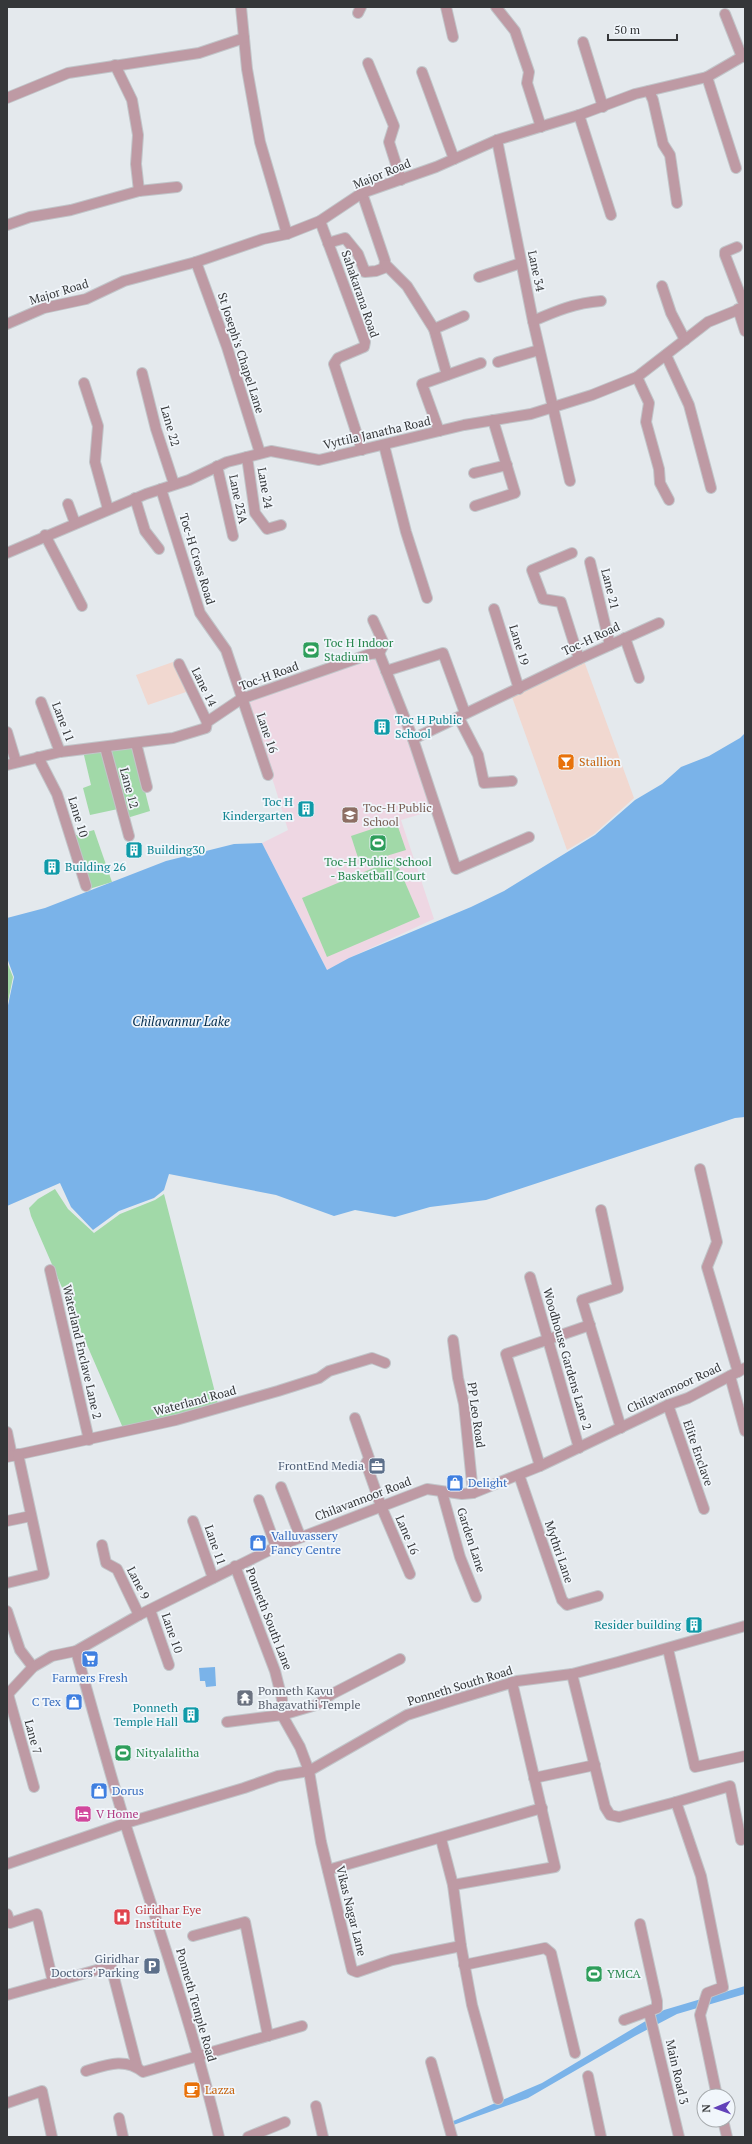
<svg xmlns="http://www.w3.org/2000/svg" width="752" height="2144" font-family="'PT Serif',serif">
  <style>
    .commercial { fill: #f1d8d0 }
    .education { fill: #eed7e3 }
    .green { fill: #a1d9a8 }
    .water { fill: #7ab3e9 }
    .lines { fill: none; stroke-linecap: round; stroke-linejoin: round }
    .minor-casing { stroke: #c1c5c9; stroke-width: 12 }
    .minor { stroke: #be9aa4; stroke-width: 10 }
    .labels { text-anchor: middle; stroke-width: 3.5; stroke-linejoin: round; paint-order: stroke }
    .street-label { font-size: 12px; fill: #353739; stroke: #f1f6fb }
    .leisure-label { font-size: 12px; fill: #27864d; stroke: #f1f6fb; text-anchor: start }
    .culture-label { font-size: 12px; fill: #0d838f; stroke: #f1f6fb; text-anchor: start }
    .food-label { font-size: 12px; fill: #c56008; stroke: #f1f6fb; text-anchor: start }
    .education-label { font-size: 12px; fill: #785e54; stroke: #f1f6fb; text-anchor: start }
    .service-label { font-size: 12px; fill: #4e5e75; stroke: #f1f6fb; text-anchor: end }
    .shop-label { font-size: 12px; fill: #366cbe; stroke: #f1f6fb; text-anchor: start }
    .worship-label { font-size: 12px; fill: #5b616d; stroke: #f1f6fb; text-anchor: start }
    .hotel-label { font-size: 12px; fill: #b23c85; stroke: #f1f6fb; text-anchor: start }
    .health-label { font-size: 12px; fill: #be3a42; stroke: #f1f6fb; text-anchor: start }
    .water-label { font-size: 13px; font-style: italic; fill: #002b4d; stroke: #f1f6fb }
  </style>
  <rect width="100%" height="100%" fill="#e4e9ed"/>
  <g class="commercial">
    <path d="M584,661L634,798L594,834L567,850L512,697Z"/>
    <path d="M173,662L189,691L148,705L136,675Z"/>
  </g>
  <path class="education" d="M379,658L408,737L431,811L401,820L434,919L349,958L327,970L262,843L288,830L274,784L246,704L281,689Z"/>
  <g class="green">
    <path d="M134,748L150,811L127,818L108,751Z"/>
    <path d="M83,751H103L118,809L90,815L83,788L91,785Z"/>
    <path d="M396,821L406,850L360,864L351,836Z"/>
    <path d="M94,830L112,882L89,889L73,836Z"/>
    <path d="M395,859L420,917L327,957L302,898Z"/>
    <path d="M7,962L13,977L7,1007Z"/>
    <path d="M55,1189L68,1209L94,1233L120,1214L155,1200L164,1194L218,1404L123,1428L31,1216L29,1208L38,1199Z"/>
  </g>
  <g class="water">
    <path d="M745,733V1117L735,1118L486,1200L430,1207L395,1217L355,1210L334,1216L276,1195L169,1174L164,1190L154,1198L119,1211L93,1230L71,1207L60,1183L7,1206V1010L14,977L7,958V918L45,908L166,861L234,844L262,843L327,970L349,958L471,907L504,891L595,835L635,800L662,784L681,767L709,756L740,738Z"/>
    <path d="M215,1667L216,1686L206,1687L205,1681H200L199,1668Z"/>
    <path d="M745,1986V1994L677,2014L635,2036L528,2098L445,2128L444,2125L542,2083L664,2010Z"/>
  </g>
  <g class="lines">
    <g class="minor-casing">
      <g id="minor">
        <path d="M241,7L247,69L260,142L287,234"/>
        <path d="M446,7L453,37"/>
        <path d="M496,7L515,31L529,72L527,83L541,127"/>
        <path d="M358,13L361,7"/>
        <path d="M725,14L742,57"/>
        <path d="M583,42L603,107"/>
        <path d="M368,63L394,126L389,142L401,180"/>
        <path d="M115,65L132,100L138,135L136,164L139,191"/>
        <path d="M422,72L454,159"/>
        <path d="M707,77L736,168"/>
        <path d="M649,91L653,100L663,144L670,155L677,203"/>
        <path d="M7,98L68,73L199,53L244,38"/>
        <path d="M579,115L611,215"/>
        <path d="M497,140L533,321L570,481"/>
        <path d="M320,221L365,342L364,347L338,358L334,364L362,450"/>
        <path d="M7,225L30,217L71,210L139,191L177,187"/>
        <path d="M328,243L345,238L358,254L365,272L376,271L384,268L385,261L362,193"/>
        <path d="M737,247L725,252V255L745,307"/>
        <path d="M196,262L227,347L260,453"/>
        <path d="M386,265L407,286L434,329L447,375"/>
        <path d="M479,277L521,263"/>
        <path d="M662,286L671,313L685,340"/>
        <path d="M738,309L745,331"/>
        <path d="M533,321C556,311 575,303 601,301"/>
        <path d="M7,324L44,308L86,299L124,281L196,262L263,239L287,234L320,221L362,193L436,167L497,140L579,115L635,94L707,77L745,55"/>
        <path d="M434,329L464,316"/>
        <path d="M666,355L689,405L711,488"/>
        <path d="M498,362L539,350"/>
        <path d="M142,373L156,429L174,484"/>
        <path d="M637,377L649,403L646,422L659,469L660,483L669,500"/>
        <path d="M84,383L98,426L95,462L108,509"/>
        <path d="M439,431L422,384L481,363"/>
        <path d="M384,445L406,532L427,598"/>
        <path d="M247,457L255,513L267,529L281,525"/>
        <path d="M217,466L233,536"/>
        <path d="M474,473L507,465"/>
        <path d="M161,489L200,613L226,650L268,775"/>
        <path d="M135,498L145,531L159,549"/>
        <path d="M68,504L75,523"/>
        <path d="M475,506L515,493L493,420"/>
        <path d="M45,535L82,606"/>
        <path d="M7,553L146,494L189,480L227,462L271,451L319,460L464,425L531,414L592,395L637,377L708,322L745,307"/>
        <path d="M572,553L532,570L543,599L561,602L579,659"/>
        <path d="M590,562L610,645"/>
        <path d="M494,609L519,689"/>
        <path d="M373,620L384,644L379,653"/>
        <path d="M625,638L639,678"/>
        <path d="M179,664L207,722"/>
        <path d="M386,671L443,653L465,713"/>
        <path d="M41,702L60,752"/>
        <path d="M459,718L478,755L484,783L512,781"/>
        <path d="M7,732L16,762"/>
        <path d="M413,739L456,869L529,837"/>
        <path d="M136,743L147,787"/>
        <path d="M105,747L129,836"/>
        <path d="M38,757L57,794L86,886"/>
        <path d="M7,765L60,752L173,738L206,728L207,722L241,699L370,654L379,653L413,739L579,659L659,623"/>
        <path d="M700,1169L717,1242L707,1267L738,1372"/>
        <path d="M601,1210L618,1288L582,1300L621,1428"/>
        <path d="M50,1270L89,1440"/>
        <path d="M530,1277L579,1448"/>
        <path d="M453,1340L458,1378L464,1404L473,1493"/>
        <path d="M730,1376L745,1431"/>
        <path d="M668,1405L704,1509"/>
        <path d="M355,1418L369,1458L366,1463L381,1506L410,1574"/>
        <path d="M7,1432L12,1456"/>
        <path d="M7,1457L176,1420L278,1391L319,1378L329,1371L372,1358L385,1363"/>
        <path d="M540,1466L506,1354L590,1325"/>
        <path d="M519,1475L562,1600L567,1605L598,1596"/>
        <path d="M281,1487L300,1536"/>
        <path d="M442,1492L460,1557L476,1597"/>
        <path d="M259,1500L276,1547"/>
        <path d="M7,1521L31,1516"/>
        <path d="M193,1521L213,1578"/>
        <path d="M102,1545L106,1563L117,1569L139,1615"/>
        <path d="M235,1566L275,1671L282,1699V1715L300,1747L309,1771L321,1842L352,1970L357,1972L392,1960L461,1946"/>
        <path d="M7,1583L44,1574L18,1454"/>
        <path d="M150,1610L169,1665"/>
        <path d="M7,1611L20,1650L33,1667"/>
        <path d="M668,1649L695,1767L745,1756"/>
        <path d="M76,1651C92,1708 108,1766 125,1823C158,1927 194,2030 219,2137"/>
        <path d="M572,1674L605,1807L610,1815L619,1817L676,1802L701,1876L723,1987L707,1993L700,2015L717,2096"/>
        <path d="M8,1694L34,1787"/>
        <path d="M7,1695L33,1667L52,1656L76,1651L139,1615L276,1547L427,1489L462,1494L473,1493L540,1466L668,1405L688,1398L745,1368"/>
        <path d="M227,1722L282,1715L316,1705L332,1694L400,1659"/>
        <path d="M534,1778L595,1765"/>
        <path d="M676,1802L730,1786L741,1840"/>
        <path d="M441,1839L453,1885L461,1946L472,2005L498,2099"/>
        <path d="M7,1864L126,1823L244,1788L278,1776L309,1771L407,1715L454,1700L517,1681L572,1674L618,1662L745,1626"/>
        <path d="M328,1870L542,1808"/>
        <path d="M453,1885L555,1867L512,1682"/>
        <path d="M7,1914L10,1923L37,1914L53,1982"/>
        <path d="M193,1936L245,1922L268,2036"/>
        <path d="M464,1965L545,1948L551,1953L575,2053"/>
        <path d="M7,1995L111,1966L137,2067"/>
        <path d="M649,2012L679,2137"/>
        <path d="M624,2020L657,2008V2001L640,1924"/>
        <path d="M431,2062L452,2137"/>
        <path d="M86,2071C106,2065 125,2057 143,2072L302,2026"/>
        <path d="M588,2076L601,2137"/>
        <path d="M7,2103L42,2091L52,2137"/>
        <path d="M316,2106L323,2137"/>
        <path d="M119,2118L123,2137"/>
        <path d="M723,2120L727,2137"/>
        <path d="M248,2137L285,2122"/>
      </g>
    </g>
    <use href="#minor" class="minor"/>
  </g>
  <defs>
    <g id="stadium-square" transform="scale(0.9)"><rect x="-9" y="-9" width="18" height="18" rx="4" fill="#2e9e5b" stroke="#f1f6fb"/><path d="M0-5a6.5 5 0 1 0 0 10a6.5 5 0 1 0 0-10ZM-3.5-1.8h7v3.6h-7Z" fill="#fff"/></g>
    <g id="building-square" transform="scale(0.9)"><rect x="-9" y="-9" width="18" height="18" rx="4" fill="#0f9aa8" stroke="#f1f6fb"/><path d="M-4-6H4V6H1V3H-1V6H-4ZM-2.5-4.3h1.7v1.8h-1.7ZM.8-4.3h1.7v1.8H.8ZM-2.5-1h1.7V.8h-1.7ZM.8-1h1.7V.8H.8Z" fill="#fff"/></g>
    <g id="bar-square" transform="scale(0.9)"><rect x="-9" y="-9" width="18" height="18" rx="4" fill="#e8710a" stroke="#f1f6fb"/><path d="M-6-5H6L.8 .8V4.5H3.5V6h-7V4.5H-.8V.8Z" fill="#fff"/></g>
    <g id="school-square" transform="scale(0.9)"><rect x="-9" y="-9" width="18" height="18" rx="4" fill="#8d6e63" stroke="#f1f6fb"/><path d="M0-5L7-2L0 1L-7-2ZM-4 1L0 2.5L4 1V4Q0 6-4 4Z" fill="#fff"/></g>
    <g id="office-square" transform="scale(0.9)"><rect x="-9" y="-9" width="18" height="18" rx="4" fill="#5c6f8a" stroke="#f1f6fb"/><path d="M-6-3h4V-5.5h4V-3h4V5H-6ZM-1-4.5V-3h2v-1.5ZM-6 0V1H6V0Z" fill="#fff"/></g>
    <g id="shop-square" transform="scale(0.9)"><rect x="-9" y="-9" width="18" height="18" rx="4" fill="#3f7fe0" stroke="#f1f6fb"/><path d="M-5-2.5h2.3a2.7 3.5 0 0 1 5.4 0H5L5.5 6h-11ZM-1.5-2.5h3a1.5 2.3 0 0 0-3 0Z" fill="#fff"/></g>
    <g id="supermarket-square" transform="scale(0.9)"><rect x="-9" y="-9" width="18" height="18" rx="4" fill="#3f7fe0" stroke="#f1f6fb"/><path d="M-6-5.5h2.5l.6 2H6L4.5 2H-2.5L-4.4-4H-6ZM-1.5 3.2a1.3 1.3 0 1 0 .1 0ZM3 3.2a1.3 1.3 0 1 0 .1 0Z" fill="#fff"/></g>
    <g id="temple-square" transform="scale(0.9)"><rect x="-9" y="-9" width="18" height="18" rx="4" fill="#6b7280" stroke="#f1f6fb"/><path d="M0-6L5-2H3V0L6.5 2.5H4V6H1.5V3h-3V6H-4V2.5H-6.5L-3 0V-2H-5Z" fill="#fff"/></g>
    <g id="hotel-square" transform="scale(0.9)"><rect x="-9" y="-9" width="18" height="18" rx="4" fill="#d1479c" stroke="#f1f6fb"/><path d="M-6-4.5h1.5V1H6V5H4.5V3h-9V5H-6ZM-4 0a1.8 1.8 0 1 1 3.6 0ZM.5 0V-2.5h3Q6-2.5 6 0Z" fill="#fff"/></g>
    <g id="hospital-square" transform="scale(0.9)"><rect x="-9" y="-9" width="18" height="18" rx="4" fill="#e0444e" stroke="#f1f6fb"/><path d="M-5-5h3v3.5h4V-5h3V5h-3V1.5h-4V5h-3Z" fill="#fff"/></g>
    <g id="parking-square" transform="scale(0.9)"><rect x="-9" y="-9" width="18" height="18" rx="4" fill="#5c6f8a" stroke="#f1f6fb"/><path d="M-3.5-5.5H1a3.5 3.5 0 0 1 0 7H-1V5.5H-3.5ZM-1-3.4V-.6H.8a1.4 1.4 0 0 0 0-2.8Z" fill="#fff"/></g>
    <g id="cafe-square" transform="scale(0.9)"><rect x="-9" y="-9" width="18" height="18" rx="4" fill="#e8710a" stroke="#f1f6fb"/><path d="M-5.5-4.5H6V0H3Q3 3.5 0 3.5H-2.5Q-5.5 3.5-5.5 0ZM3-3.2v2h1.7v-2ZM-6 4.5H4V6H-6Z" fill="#fff"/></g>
  </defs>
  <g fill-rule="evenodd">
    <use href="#stadium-square" x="311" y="650"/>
    <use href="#building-square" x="382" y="727"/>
    <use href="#bar-square" x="566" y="762"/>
    <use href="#building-square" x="306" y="809"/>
    <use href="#school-square" x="350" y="815"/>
    <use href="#stadium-square" x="378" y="843"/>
    <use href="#building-square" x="134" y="850"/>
    <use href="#building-square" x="52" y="867"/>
    <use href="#office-square" x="377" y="1466"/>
    <use href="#shop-square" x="455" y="1483"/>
    <use href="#shop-square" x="258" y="1543"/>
    <use href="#building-square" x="694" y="1625"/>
    <use href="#supermarket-square" x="90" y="1659"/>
    <use href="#temple-square" x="245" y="1698"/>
    <use href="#shop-square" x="74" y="1702"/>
    <use href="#building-square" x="191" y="1715"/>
    <use href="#stadium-square" x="123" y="1753"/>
    <use href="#shop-square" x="99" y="1791"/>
    <use href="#hotel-square" x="83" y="1814"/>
    <use href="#hospital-square" x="122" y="1917"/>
    <use href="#parking-square" x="152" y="1966"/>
    <use href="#stadium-square" x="594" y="1974"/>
    <use href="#cafe-square" x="192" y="2090"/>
  </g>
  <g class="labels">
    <g class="street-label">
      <text transform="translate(382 174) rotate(-22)" y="4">Major Road</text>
      <text transform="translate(536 271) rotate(78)" y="4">Lane 34</text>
      <text transform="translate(59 292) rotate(-17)" y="4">Major Road</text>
      <text transform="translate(360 294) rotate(71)" y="4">Sahakarana Road</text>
      <text transform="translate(241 353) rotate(72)" y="4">St Joseph's Chapel Lane</text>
      <text transform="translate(170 426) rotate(74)" y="4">Lane 22</text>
      <text transform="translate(377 433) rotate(-13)" y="4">Vyttila Janatha Road</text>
      <text transform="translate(265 488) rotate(80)" y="4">Lane 24</text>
      <text transform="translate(238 499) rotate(78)" y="4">Lane 23A</text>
      <text transform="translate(197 559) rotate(73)" y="4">Toc-H Cross Road</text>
      <text transform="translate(610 589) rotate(76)" y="4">Lane 21</text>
      <text transform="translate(591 639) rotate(-25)" y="4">Toc-H Road</text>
      <text transform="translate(519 645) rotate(73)" y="4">Lane 19</text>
      <text transform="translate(269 676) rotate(-20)" y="4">Toc-H Road</text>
      <text transform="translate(204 687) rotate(64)" y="4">Lane 14</text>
      <text transform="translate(63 722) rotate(69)" y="4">Lane 11</text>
      <text transform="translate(267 733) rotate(71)" y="4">Lane 16</text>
      <text transform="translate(129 788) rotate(75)" y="4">Lane 12</text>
      <text transform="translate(78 817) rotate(73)" y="4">Lane 10</text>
      <text transform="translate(82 1352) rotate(77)" y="4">Waterland Enclave Lane 2</text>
      <text transform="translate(567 1359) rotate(74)" y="4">Woodhouse Gardens Lane 2</text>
      <text transform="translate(674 1388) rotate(-25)" y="4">Chilavannoor Road</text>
      <text transform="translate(195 1401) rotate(-15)" y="4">Waterland Road</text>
      <text transform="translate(476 1415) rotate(82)" y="4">PP Leo Road</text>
      <text transform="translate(698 1453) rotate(71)" y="4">Elite Enclave</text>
      <text transform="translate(363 1499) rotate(-21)" y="4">Chilavannoor Road</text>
      <text transform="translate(407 1535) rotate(67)" y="4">Lane 16</text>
      <text transform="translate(471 1540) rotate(72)" y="4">Garden Lane</text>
      <text transform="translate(215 1545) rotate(71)" y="4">Lane 11</text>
      <text transform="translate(559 1552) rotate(71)" y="4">Mythri Lane</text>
      <text transform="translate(138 1583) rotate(63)" y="4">Lane 9</text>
      <text transform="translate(269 1619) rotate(69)" y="4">Ponneth South Lane</text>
      <text transform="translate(172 1633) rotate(71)" y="4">Lane 10</text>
      <text transform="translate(460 1686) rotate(-17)" y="4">Ponneth South Road</text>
      <text transform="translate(33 1737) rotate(75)" y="4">Lane 7</text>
      <text transform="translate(351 1911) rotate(76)" y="4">Vikas Nagar Lane</text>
      <text transform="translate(196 2005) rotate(74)" y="4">Ponneth Temple Road</text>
      <text transform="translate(677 2072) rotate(77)" y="4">Main Road 3</text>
    </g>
    <g class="leisure-label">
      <text x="324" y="647">Toc H Indoor<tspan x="324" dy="14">Stadium</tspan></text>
      <text x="378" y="866" text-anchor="middle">Toc-H Public School<tspan x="378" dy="14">- Basketball Court</tspan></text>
      <text x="136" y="1757">Nityalalitha</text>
      <text x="607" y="1978">YMCA</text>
    </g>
    <g class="culture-label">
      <text x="395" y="724">Toc H Public<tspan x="395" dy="14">School</tspan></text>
      <text x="293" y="806" text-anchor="end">Toc H<tspan x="293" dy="14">Kindergarten</tspan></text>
      <text x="147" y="854">Building30</text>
      <text x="65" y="871">Building 26</text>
      <text x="681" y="1629" text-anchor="end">Resider building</text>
      <text x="178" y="1712" text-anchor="end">Ponneth<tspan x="178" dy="14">Temple Hall</tspan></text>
    </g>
    <g class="food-label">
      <text x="579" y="766">Stallion</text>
      <text x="205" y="2094">Lazza</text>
    </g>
    <g class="education-label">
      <text x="363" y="812">Toc-H Public<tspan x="363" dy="14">School</tspan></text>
    </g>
    <g class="service-label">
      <text x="364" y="1470">FrontEnd Media</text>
      <text x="139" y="1963">Giridhar<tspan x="139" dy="14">Doctors' Parking</tspan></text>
    </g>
    <g class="shop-label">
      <text x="468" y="1487">Delight</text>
      <text x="271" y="1540">Valluvassery<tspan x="271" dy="14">Fancy Centre</tspan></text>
      <text x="90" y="1682" text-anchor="middle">Farmers Fresh</text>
      <text x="61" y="1706" text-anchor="end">C Tex</text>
      <text x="112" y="1795">Dorus</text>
    </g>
    <g class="worship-label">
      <text x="258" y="1695">Ponneth Kavu<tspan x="258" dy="14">Bhagavathi Temple</tspan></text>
    </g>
    <g class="hotel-label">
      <text x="96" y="1818">V Home</text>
    </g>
    <g class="health-label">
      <text x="135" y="1914">Giridhar Eye<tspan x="135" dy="14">Institute</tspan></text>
    </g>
    <g class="water-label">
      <text x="181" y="1026">Chilavannur Lake</text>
    </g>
  </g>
  <rect width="752" height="2144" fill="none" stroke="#353739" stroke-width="16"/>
  <g transform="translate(716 2108) rotate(268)"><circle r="19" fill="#f1f6fb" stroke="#a6aaad"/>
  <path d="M0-3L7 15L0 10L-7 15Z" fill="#6241b9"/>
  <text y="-6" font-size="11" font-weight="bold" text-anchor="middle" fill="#353739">N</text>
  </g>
  <path d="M608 34v6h69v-6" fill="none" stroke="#353739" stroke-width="2"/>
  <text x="614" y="34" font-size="12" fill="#353739" stroke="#f1f6fb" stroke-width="3" paint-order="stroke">50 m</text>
</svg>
